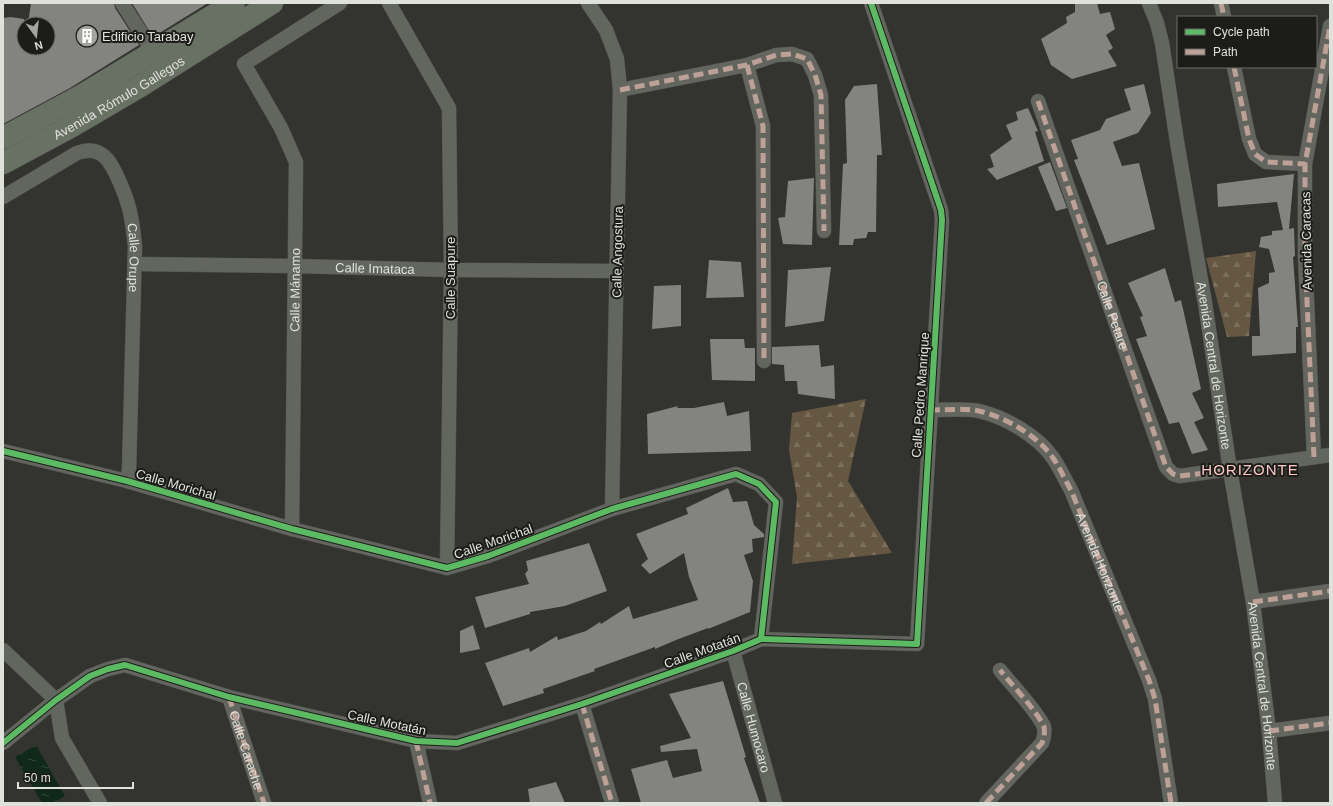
<svg xmlns="http://www.w3.org/2000/svg" width="1333" height="806" font-family="Helvetica,sans-serif">
  <style>
    .forest { fill: url(#forest-firs) }
    .water { fill: url(#water-ripples) }
    .building { fill: #83837f }
    .lines { fill: none; stroke-linecap: round; stroke-linejoin: round }
    .street-casing { stroke: #51524f; stroke-width: 15 }
    .primary-casing { stroke: #51524f; stroke-width: 23 }
    .street { stroke: #62665f; stroke-width: 14 }
    .primary { stroke: #697165; stroke-width: 22 }
    .quiet { stroke: #bda197; stroke-width: 5; stroke-dasharray: 10 5; stroke-linecap: butt }
    .cycleway-casing { stroke: #1c1d19; stroke-width: 8 }
    .cycleway { stroke: #5cba63; stroke-width: 6 }
    .labels { text-anchor: middle; stroke-width: 4; stroke-linejoin: round; paint-order: stroke }
    .poi-label { font-size: 13px; fill: #dfe1db; stroke: #1c1d19; text-anchor: start }
    .street-label { font-size: 13px; fill: #dfe1db; stroke: #1c1d19 }
    .quarter-label { font-size: 15px; letter-spacing: 1px; fill: #fac5c4; stroke: #1c1d19 }
  </style>
  <defs>
    <pattern id="forest-firs" width="22" height="20" patternUnits="userSpaceOnUse"><rect width="22" height="20" fill="#655741"/><path d="M5 1l3.5 6h-7zM16 11l3.5 6h-7z" fill="#7b6f5c"/></pattern>
    <pattern id="water-ripples" width="26" height="14" patternUnits="userSpaceOnUse"><rect width="26" height="14" fill="#10291b"/><path d="M2 4q2-2 4 0t4 0M15 11q2-2 4 0t4 0" fill="none" stroke="#32483c"/></pattern>
  </defs>
  <rect width="100%" height="100%" fill="#33342f"/>
  <g class="forest">
    <path d="M1256,251L1249,336L1227,337L1206,258Z"/>
    <path d="M866,399L848,481L892,553L792,564L797,497L789,450L792,413Z"/>
  </g>
  <path class="water" d="M36,745L65,796L53,803H42L15,757Z"/>
  <g class="building">
    <path d="M31,3H114L115,8L139,45L70,88L3,124V18L11,17L24,19V48H48V24H28Z"/>
    <path d="M132,3H208L153,37Z"/>
    <path d="M1075,3H1097L1100,14L1110,12L1115,29L1106,35L1113,48L1108,51L1117,66L1072,79L1051,65L1041,39L1067,23L1066,17L1075,12Z"/>
    <path d="M877,84L882,155H877L876,232H868L866,238L854,239L853,245H839L843,164L847,163L845,100L854,86Z"/>
    <path d="M1144,84L1151,113L1138,133L1113,142L1122,166L1139,163L1155,229L1107,245L1074,160L1078,159L1071,140L1100,130L1106,119L1131,110L1124,89Z"/>
    <path d="M1028,108L1038,131L1035,132L1044,161L997,180L987,169L994,167L990,155L1012,139L1006,125L1018,120L1016,112Z"/>
    <path d="M1050,162L1067,208L1056,211L1038,167Z"/>
    <path d="M1294,174L1289,229L1294,228L1295,256L1293,257L1298,327H1296V353L1252,356V336H1260L1258,288L1269,283V273L1275,272L1269,249L1259,247L1261,237L1272,235V231L1283,230L1277,202L1218,207L1217,184Z"/>
    <path d="M814,178L812,245L783,244L778,218L785,217L788,181Z"/>
    <path d="M709,260L741,262L744,297L706,298Z"/>
    <path d="M831,267L824,321L785,327L788,270Z"/>
    <path d="M1165,268L1175,302L1181,300L1201,389L1192,393L1204,418L1194,422L1208,450L1192,454L1179,422L1169,424L1136,339L1147,336L1140,317L1143,316L1128,283Z"/>
    <path d="M681,285V326L652,329L654,286Z"/>
    <path d="M710,339H744L745,348H755V381L712,380Z"/>
    <path d="M819,345L821,367L834,365L835,399L798,394L797,381H785L784,365L772,364V347Z"/>
    <path d="M724,402L727,416L749,411L751,451L648,454L647,414L678,406L677,408H694Z"/>
    <path d="M728,488L733,502L747,501L754,525L764,534V537L752,539L753,552L744,555L753,581L750,612L708,629V628L676,640L655,649V647L594,669L595,671L543,689L544,693L503,706L485,663L529,648L530,652L557,636L558,640L586,631L600,622L601,624L629,606L633,619L698,600L689,577L684,553L650,574L641,565L648,559L636,534L688,514L686,508Z"/>
    <path d="M589,543L607,591L565,606L530,612V614L485,628L475,597L529,584L525,574L528,570L526,561Z"/>
    <path d="M473,625L480,649L460,653V631Z"/>
    <path d="M723,681L746,757L744,758L760,803H641L631,769L667,760L673,778L702,771L697,749L661,752L660,746L691,738L669,694Z"/>
    <path d="M556,782L565,803H530L528,789Z"/>
  </g>
  <g class="lines">
    <g class="street-casing">
      <g id="street">
        <path d="M122,3L157,58"/>
        <path d="M389,3L449,108L451,270L447,568"/>
        <path d="M588,3L606,30L617,59L620,90L612,509"/>
        <path id="s1" d="M1149,3L1157,23L1162,43L1177,142L1205,303L1230,470L1253,602L1269,731L1275,803"/>
        <path d="M1221,3L1224,17"/>
        <path d="M747,65L763,126L764,361"/>
        <path d="M1234,67L1249,139L1255,154L1266,162L1305,164"/>
        <path d="M620,90L747,65L776,55L792,54L807,59L815,75L821,95L824,231"/>
        <path d="M1038,101L1166,467L1173,474L1180,476L1330,455"/>
        <path id="s2" d="M3,197L77,153C85,150 93,149 101,154C108,158 112,166 116,174C129,201 132,216 135,246L129,470L127,481"/>
        <path id="s3" d="M135,264L295,266L451,270L616,271"/>
        <path d="M930,410C943,410 968,408 979,411C1005,417 1038,436 1053,458C1060,468 1065,480 1071,490L1149,680L1155,699L1171,803"/>
        <path d="M3,451L127,481L292,529L447,568L488,556L612,509L736,474L759,484L776,502L761,639"/>
        <path d="M1314,457L1305,256V164L1330,26"/>
        <path id="s4" d="M292,529L296,162L281,128L244,64L340,3"/>
        <path d="M1253,602L1330,591"/>
        <path d="M3,650L56,700L62,738L100,803"/>
        <path id="s5" d="M733,651L775,803"/>
        <path d="M229,697L264,803"/>
        <path d="M582,704L612,803"/>
        <path d="M1269,731L1330,723"/>
        <path d="M416,741L430,803"/>
        <path d="M3,743L56,700L90,676L108,669L125,665L229,697L416,741L457,743L582,704L733,651L761,639L917,644L942,220L941,210L871,3"/>
        <path d="M986,803L1042,743C1044,738 1045,733 1044,727C1038,712 1011,684 1000,670"/>
      </g>
    </g>
    <g class="primary-casing">
      <g id="primary">
        <path d="M3,138L81,96L234,3"/>
        <path id="s6" d="M3,163L72,126L142,85L272,3"/>
      </g>
    </g>
    <use href="#street" class="street"/>
    <use href="#primary" class="primary"/>
    <g class="quiet">
      <path d="M1221,3L1224,17"/>
      <path d="M747,65L763,126L764,361"/>
      <path d="M1234,67L1249,139L1255,154L1266,162L1305,164"/>
      <path d="M620,90L747,65L776,55L792,54L807,59L815,75L821,95L824,231"/>
      <path id="s7" d="M1038,101L1166,467L1173,474L1180,476L1230,470"/>
      <path id="s8" d="M930,410C943,410 968,408 979,411C1005,417 1038,436 1053,458C1060,468 1065,480 1071,490L1149,680L1155,699L1171,803"/>
      <path d="M1314,457L1305,256V164L1330,26"/>
      <path d="M1253,602L1330,591"/>
      <path id="s9" d="M229,697L264,803"/>
      <path d="M582,704L612,803"/>
      <path d="M1269,731L1330,723"/>
      <path d="M416,741L430,803"/>
      <path d="M986,803L1042,743C1044,738 1045,733 1044,727C1038,712 1011,684 1000,670"/>
    </g>
    <g class="cycleway-casing">
      <g id="cycleway">
        <path d="M3,451L127,481L292,529L447,568L488,556L612,509L736,474L759,484L776,502L761,639"/>
        <path d="M3,743L56,700L90,676L108,669L125,665L229,697L416,741L457,743L582,704L733,651L761,639L917,644L942,220L941,210L871,3"/>
      </g>
    </g>
    <use href="#cycleway" class="cycleway"/>
  </g>
  <defs>
    <g id="building-disc" transform="scale(1.15)"><circle r="9.5" fill="#a3a49f" stroke="#1c1d19"/><path d="M-4-6H4V6H1V3H-1V6H-4ZM-2.5-4.3h1.7v1.8h-1.7ZM.8-4.3h1.7v1.8H.8ZM-2.5-1h1.7V.8h-1.7ZM.8-1h1.7V.8H.8Z" fill="#fff"/></g>
  </defs>
  <g fill-rule="evenodd">
    <use href="#building-disc" x="87" y="36"/>
  </g>
  <g class="labels">
    <g class="poi-label">
      <text x="102" y="41">Edificio Tarabay</text>
    </g>
    <g class="street-label">
      <text dy="5" stroke="none"><textPath href="#s6" startOffset="133">Avenida Rómulo Gallegos</textPath></text>
      <text transform="translate(1306 241) rotate(-91)" y="5">Avenida Caracas</text>
      <text transform="translate(617 252) rotate(-89)" y="5">Calle Angostura</text>
      <text dy="5" stroke="none"><textPath href="#s2" startOffset="223">Calle Orupe</textPath></text>
      <text dy="5" stroke="none"><textPath href="#s3" startOffset="240">Calle Imataca</textPath></text>
      <text transform="translate(450 278) rotate(-90)" y="5">Calle Suapure</text>
      <text dy="5" stroke="none"><textPath href="#s4" startOffset="239">Calle Mánamo</textPath></text>
      <text dy="5" stroke="none"><textPath href="#s7" startOffset="227">Calle Petare</textPath></text>
      <text dy="5" stroke="none"><textPath href="#s1" startOffset="369">Avenida Central de Horizonte</textPath></text>
      <text transform="translate(920 395) rotate(-86)" y="5">Calle Pedro Manrique</text>
      <text transform="translate(176 484) rotate(16)" y="5">Calle Morichal</text>
      <text transform="translate(493 541) rotate(-19)" y="5">Calle Morichal</text>
      <text dy="5" stroke="none"><textPath href="#s8" startOffset="253">Avenida Horizonte</textPath></text>
      <text transform="translate(702 650) rotate(-20)" y="5">Calle Motatán</text>
      <text dy="5" stroke="none"><textPath href="#s1" startOffset="693">Avenida Central de Horizonte</textPath></text>
      <text transform="translate(387 722) rotate(12)" y="5">Calle Motatán</text>
      <text dy="5" stroke="none"><textPath href="#s5" startOffset="79">Calle Humocaro</textPath></text>
      <text dy="5" stroke="none"><textPath href="#s9" startOffset="56">Calle Carache</textPath></text>
    </g>
    <g class="quarter-label">
      <text x="1250" y="475">HORIZONTE</text>
    </g>
  </g>
  <rect width="1333" height="806" fill="none" stroke="#dfe1db" stroke-width="8"/>
  <rect x="1177" y="16" width="140" height="52" fill="#1c1d19" stroke="#6a6b67"/>
  <rect x="1185" y="29" width="20" height="6" fill="#5cba63" stroke="#6a6b67"/>
  <text x="1213" y="36" font-size="12" fill="#dfe1db">Cycle path</text>
  <rect x="1185" y="49" width="20" height="6" fill="#bda197" stroke="#6a6b67"/>
  <text x="1213" y="56" font-size="12" fill="#dfe1db">Path</text>
  <g transform="translate(36 36) rotate(165)"><circle r="19" fill="#1c1d19" stroke="#6a6b67"/>
  <path d="M0-3L7 15L0 10L-7 15Z" fill="#a3a49f"/>
  <text y="-6" font-size="11" font-weight="bold" text-anchor="middle" fill="#dfe1db">N</text>
  </g>
  <path d="M18 782v6h115v-6" fill="none" stroke="#dfe1db" stroke-width="2"/>
  <text x="24" y="782" font-size="12" fill="#dfe1db" stroke="#1c1d19" stroke-width="3" paint-order="stroke">50 m</text>
</svg>
